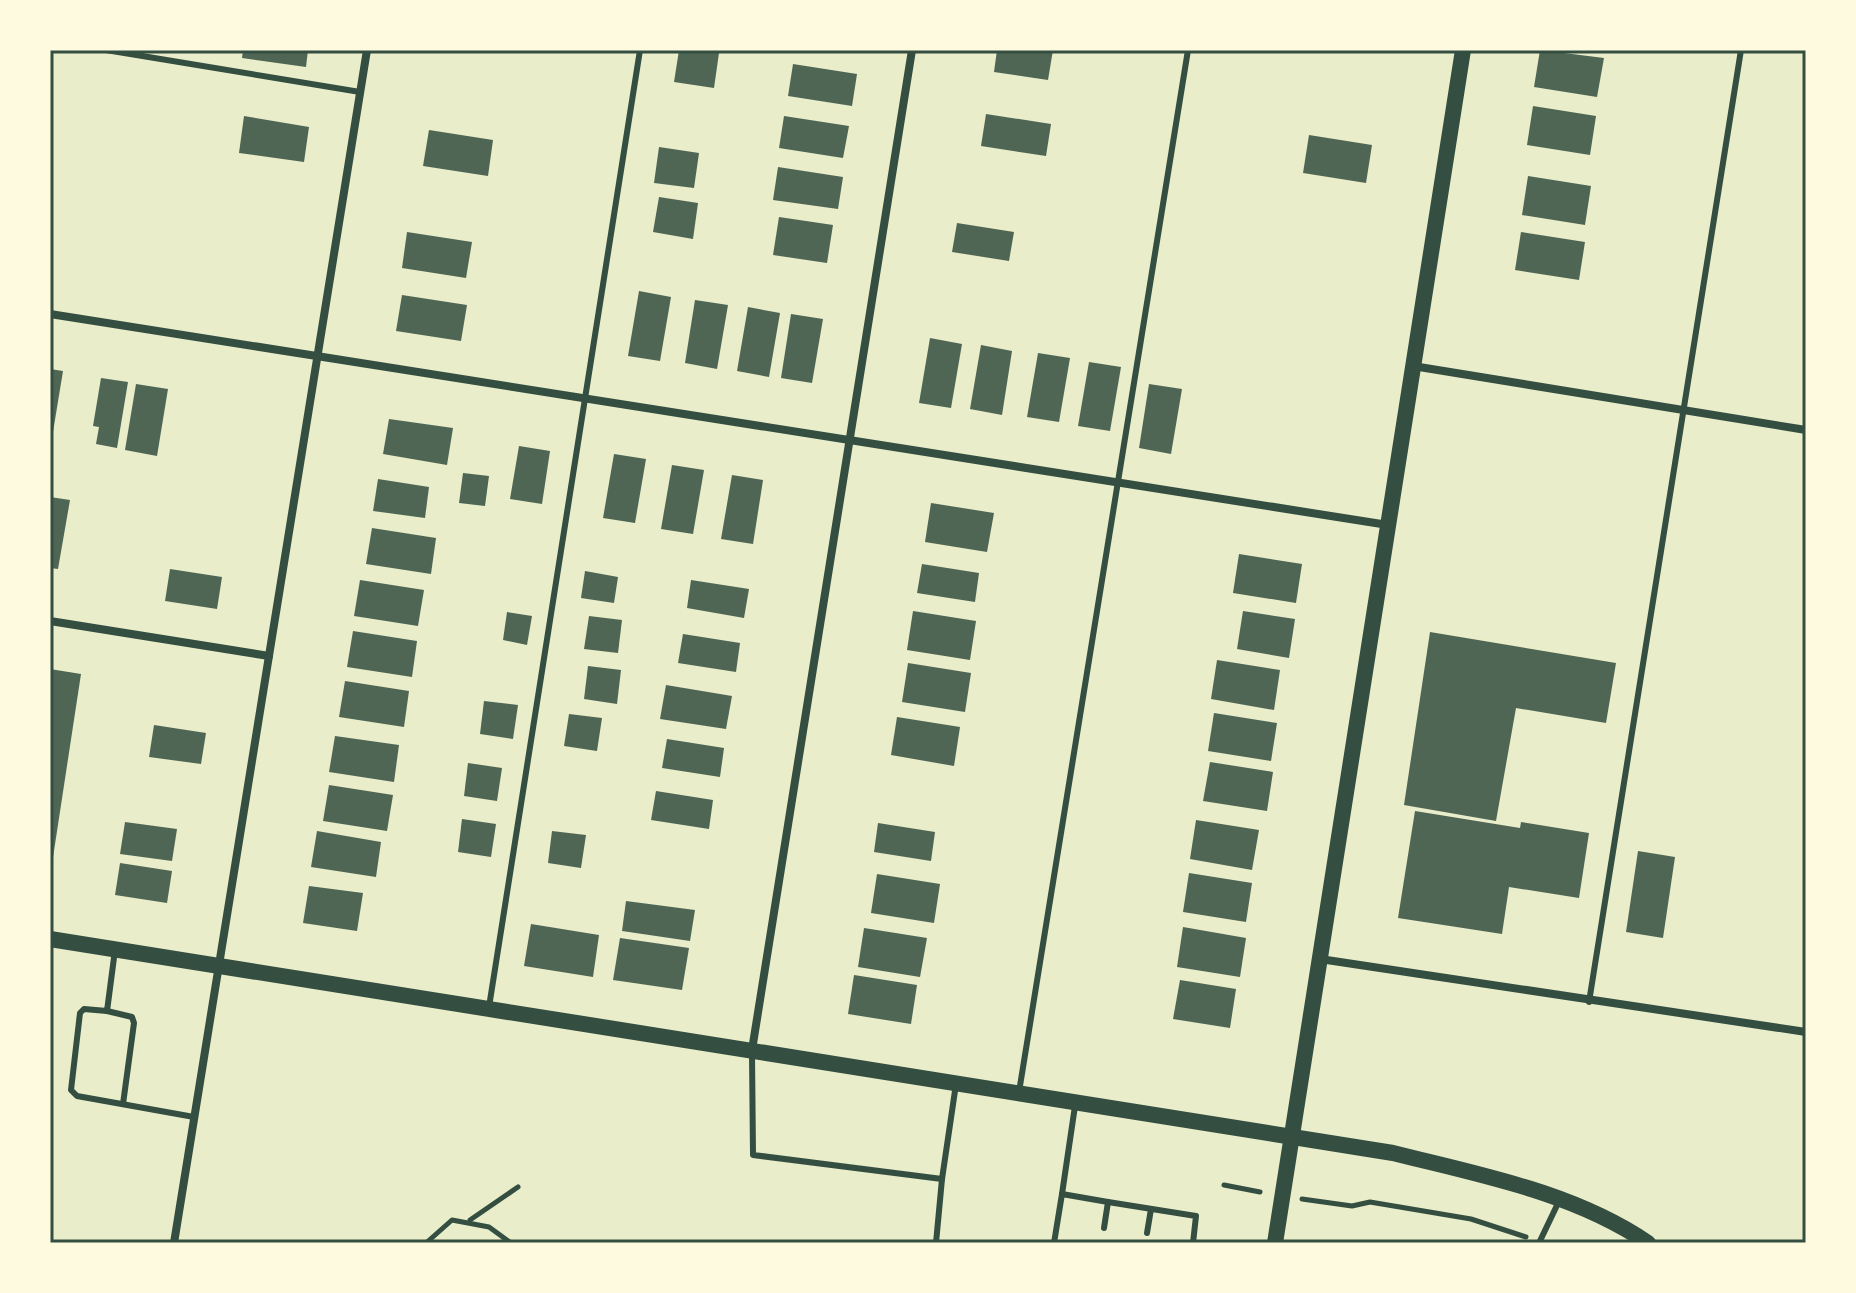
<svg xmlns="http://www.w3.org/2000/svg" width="1856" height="1293" font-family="'Golos Text',sans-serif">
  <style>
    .building { fill: #4f6655 }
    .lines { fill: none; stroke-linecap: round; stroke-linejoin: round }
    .path { stroke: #344e41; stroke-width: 5 }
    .service { stroke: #344e41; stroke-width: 6 }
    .minor { stroke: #344e41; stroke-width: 8 }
    .secondary { stroke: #344e41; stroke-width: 16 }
    .neatline { fill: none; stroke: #344e41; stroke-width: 3 }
  </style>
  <rect width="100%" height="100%" fill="#e9edc9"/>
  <g class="building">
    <path d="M243,50H308L306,67L242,58Z"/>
    <path d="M679,50L719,53L714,88L674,82Z"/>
    <path d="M997,50H1053L1048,80L994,72Z"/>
    <path d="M1540,50L1604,58L1597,97L1534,87Z"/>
    <path d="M793,64L857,74L852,106L788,96Z"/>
    <path d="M1533,106L1596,116L1590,155L1527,145Z"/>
    <path d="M986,114L1051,124L1046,156L981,146Z"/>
    <path d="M244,116L309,127L304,162L239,153Z"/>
    <path d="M784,116L849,126L843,158L779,148Z"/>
    <path d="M429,130L493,140L488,176L423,166Z"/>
    <path d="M1309,135L1372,145L1366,183L1303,173Z"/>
    <path d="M659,147L699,153L694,188L654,183Z"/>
    <path d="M778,167L843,177L838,209L773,200Z"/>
    <path d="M1528,176L1591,186L1585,225L1522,215Z"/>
    <path d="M659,197L698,203L693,239L653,232Z"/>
    <path d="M779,217L833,225L827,263L773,255Z"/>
    <path d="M957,223L1014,232L1009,261L952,252Z"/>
    <path d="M407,232L472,242L466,278L402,268Z"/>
    <path d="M1521,232L1585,242L1579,280L1515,270Z"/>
    <path d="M639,291L671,297L660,361L628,356Z"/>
    <path d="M402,295L467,305L461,341L396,331Z"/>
    <path d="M695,300L728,305L717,369L685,363Z"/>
    <path d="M748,307L780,313L769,377L737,371Z"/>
    <path d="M791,314L823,319L812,383L781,378Z"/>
    <path d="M930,338L962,344L951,408L919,403Z"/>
    <path d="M981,345L1012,351L1002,415L970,409Z"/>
    <path d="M1038,353L1070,358L1059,422L1027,417Z"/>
    <path d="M1089,362L1121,367L1110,431L1078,426Z"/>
    <path d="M50,369L63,371L52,438H50Z"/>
    <path d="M101,378L128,382L117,448L96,444L99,427L93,426Z"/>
    <path d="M136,384L168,389L157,456L125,450Z"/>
    <path d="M1149,384L1182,389L1171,454L1139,448Z"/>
    <path d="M389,419L453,428L447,465L383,454Z"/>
    <path d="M519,446L550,451L542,504L510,499Z"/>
    <path d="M614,454L646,459L635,523L603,518Z"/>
    <path d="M672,465L704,470L693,534L661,529Z"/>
    <path d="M463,473L489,476L485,506L459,503Z"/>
    <path d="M732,475L763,480L753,544L721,539Z"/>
    <path d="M378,479L429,487L425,518L373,511Z"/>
    <path d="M50,497L70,500L58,569L50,568Z"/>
    <path d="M931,503L994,513L987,552L925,542Z"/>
    <path d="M372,528L436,538L431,574L366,564Z"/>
    <path d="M1239,554L1302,564L1296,603L1233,593Z"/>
    <path d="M922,564L979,573L975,602L917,593Z"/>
    <path d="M170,569L222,577L217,609L165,601Z"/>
    <path d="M585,571L618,577L614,603L581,598Z"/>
    <path d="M360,580L424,590L418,626L354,616Z"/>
    <path d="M691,580L749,589L744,618L687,608Z"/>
    <path d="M913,611L976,621L970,660L907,650Z"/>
    <path d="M1243,611L1295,619L1289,658L1237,649Z"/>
    <path d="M507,612L532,616L527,645L503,640Z"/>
    <path d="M589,616L622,620L618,653L584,649Z"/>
    <path d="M353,631L417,641L412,677L347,667Z"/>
    <path d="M1430,632L1616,663L1606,723L1516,708L1496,821L1404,805Z"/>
    <path d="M683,634L740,643L736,672L678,663Z"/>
    <path d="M1217,660L1280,670L1274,710L1211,699Z"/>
    <path d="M908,663L971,673L965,712L902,702Z"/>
    <path d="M588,666L621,670L617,704L584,699Z"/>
    <path d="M50,669L81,674L52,864H50Z"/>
    <path d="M345,681L409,691L404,727L339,717Z"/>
    <path d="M666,685L732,696L726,729L660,719Z"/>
    <path d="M484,701L518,705L513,739L480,734Z"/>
    <path d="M1214,713L1277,723L1271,761L1208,751Z"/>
    <path d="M569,714L602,718L597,751L564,746Z"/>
    <path d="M897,717L960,727L954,766L891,755Z"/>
    <path d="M154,725L206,733L201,764L149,757Z"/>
    <path d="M335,736L399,745L394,782L329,772Z"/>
    <path d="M667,739L724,748L720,777L662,768Z"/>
    <path d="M1210,762L1273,772L1267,811L1203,801Z"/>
    <path d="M468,763L502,768L497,801L464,796Z"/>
    <path d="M329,785L393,795L387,831L323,821Z"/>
    <path d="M656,791L713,800L709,829L651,820Z"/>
    <path d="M1415,811L1520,828L1521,822L1589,833L1579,898L1509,887L1502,934L1398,918Z"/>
    <path d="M462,819L496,824L491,857L458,852Z"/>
    <path d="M1196,820L1259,830L1252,870L1190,859Z"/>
    <path d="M125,822L177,829L172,861L120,854Z"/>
    <path d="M878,823L935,832L931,861L874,852Z"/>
    <path d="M317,831L381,842L376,877L311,867Z"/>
    <path d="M552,831L586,835L581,868L548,863Z"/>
    <path d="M1638,851L1675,857L1663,938L1626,932Z"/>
    <path d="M120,863L172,871L167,903L115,895Z"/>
    <path d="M1189,873L1252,883L1246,922L1183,912Z"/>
    <path d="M877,874L940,884L934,923L871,913Z"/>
    <path d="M309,886L363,893L357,931L303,923Z"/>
    <path d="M626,901L695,910L690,941L622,931Z"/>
    <path d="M531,924L599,935L593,977L524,966Z"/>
    <path d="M1183,927L1246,938L1240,977L1177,967Z"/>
    <path d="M864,928L927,938L920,977L858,967Z"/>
    <path d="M620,938L689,948L682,990L613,980Z"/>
    <path d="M854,975L917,985L911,1024L848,1014Z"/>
    <path d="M1180,980L1236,989L1230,1028L1173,1019Z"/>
  </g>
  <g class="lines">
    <g class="path">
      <path d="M1224,1185L1260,1192"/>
      <path d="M1302,1199L1352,1206L1370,1202L1471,1219L1526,1237"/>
      <path d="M470,1220L518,1187"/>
      <path d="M426,1243L452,1220L489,1227L511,1243"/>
    </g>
    <g class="service">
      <path d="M106,50L360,92"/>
      <path d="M115,950L107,1011L84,1009L80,1013L71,1090L77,1096L194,1117"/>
      <path d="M1589,1002L1741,50"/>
      <path d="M489,1007L640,50"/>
      <path d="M107,1011L132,1017L134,1023L123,1104"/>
      <path d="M752,1054L753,1155L942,1179L956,1084"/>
      <path d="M1019,1092L1188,50"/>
      <path d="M1062,1194L1075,1106"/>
      <path d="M1104,1228L1108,1202L1196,1216L1193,1243"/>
      <path d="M1147,1233L1151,1209"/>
      <path d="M936,1243L942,1179"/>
      <path d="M1054,1243L1062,1194L1108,1202"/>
      <path d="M1539,1243L1560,1199"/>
    </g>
    <g class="minor">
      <path d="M50,314L1388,525"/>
      <path d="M1413,366L1806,430"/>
      <path d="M50,621L269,656"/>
      <path d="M1320,959L1806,1032"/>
      <path d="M752,1050L912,50"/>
      <path d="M174,1243L367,50"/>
    </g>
    <g class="secondary">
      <path d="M50,939L1393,1153C1480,1175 1573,1192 1648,1243"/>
      <path d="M1275,1243L1463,50"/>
    </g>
  </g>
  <rect width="1856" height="1293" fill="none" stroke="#fefae0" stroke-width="104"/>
  <rect x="52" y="52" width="1752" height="1189" class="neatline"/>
</svg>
